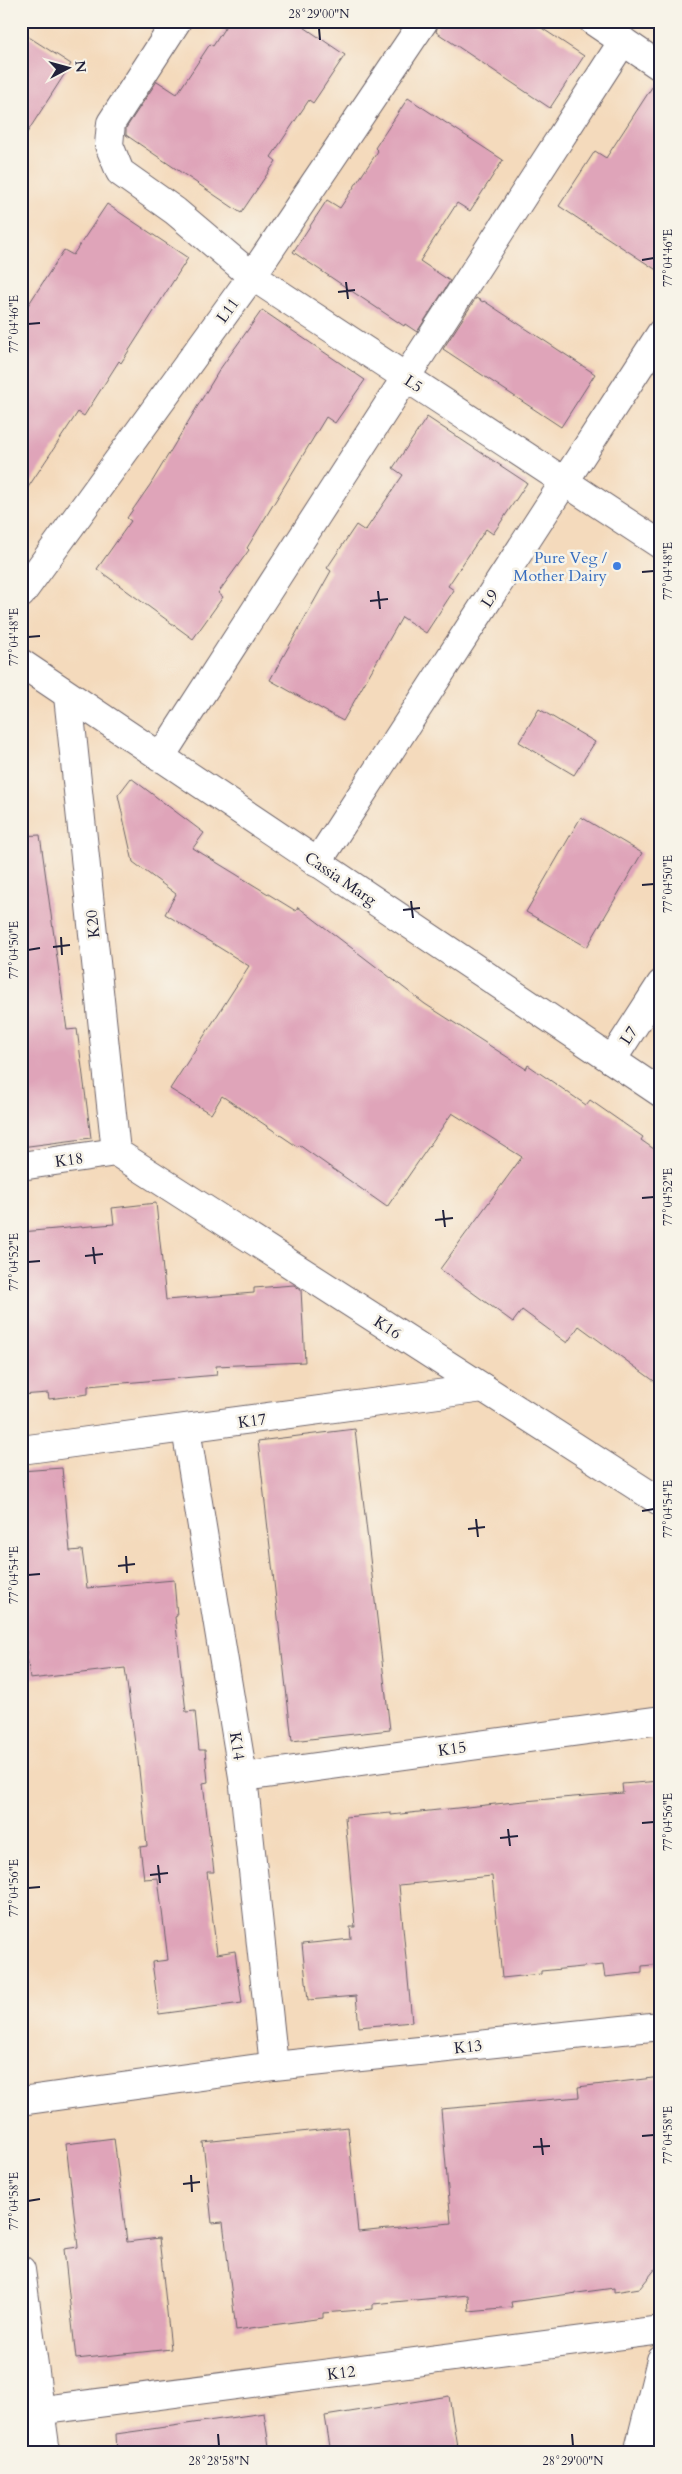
<svg xmlns="http://www.w3.org/2000/svg" width="682" height="2474" font-family="Cardo,serif">
  <style>
    .building { fill: #dfa4b9 }
    .lines { fill: none; stroke-linecap: round; stroke-linejoin: round }
    .minor-casing { stroke: #6c6268; stroke-width: 30 }
    .minor { stroke: #fff; stroke-width: 28 }
    .ticks { fill: none; stroke: #22223b; stroke-width: 2 }
    .shop-dot { fill: #3f7fe0; stroke: #f7f3e8; stroke-width: 2 }
    .labels { text-anchor: middle; stroke-width: 5; stroke-linejoin: round; paint-order: stroke }
    .street-label { font-size: 16px; fill: #22223b; stroke: #f7f3e8 }
    .shop-label { font-size: 16px; fill: #366cbe; stroke: #f7f3e8; text-anchor: end }
    .neatline { fill: none; stroke: #22223b; stroke-width: 2 }
    .ticks-label { font-size: 12px; text-anchor: middle; fill: #22223b }
  </style>
  <rect width="100%" height="100%" fill="#f7f3e8"/>
  <filter id="ink" filterUnits="userSpaceOnUse"><feTurbulence type="fractalNoise" baseFrequency=".02" numOctaves="2"/><feDisplacementMap in="SourceGraphic" scale="10" xChannelSelector="R" yChannelSelector="G"/><feConvolveMatrix kernelMatrix="1 2 1 2 8 2 1 2 1" color-interpolation-filters="sRGB"/></filter>
  <filter id="wash" filterUnits="userSpaceOnUse"><feTurbulence type="fractalNoise" baseFrequency=".0096" numOctaves="4" result="noise"/><feDisplacementMap in="SourceGraphic" scale="20" xChannelSelector="R" yChannelSelector="G"/><feGaussianBlur stdDeviation="1.12" result="paint"/><feColorMatrix in="noise" values="0 0 0 0 0 0 0 0 0 0 0 0 0 0 0 0 0 1.4 0 .05"/><feComposite in="paint" operator="in"/></filter>
  <g filter="url(#wash)">
    <rect width="100%" height="100%" fill="#f4dabc"/>
    <g id="blocks">
      <g class="building">
        <path d="M229,21H295L345,55L313,103L309,100L271,157L276,161L241,213L126,135V128L157,81L177,94L210,44L213,46Z"/>
        <path d="M439,21H531L584,56L550,108L436,32Z"/>
        <path d="M21,32L71,64L21,142Z"/>
        <path d="M656,81L661,82V273L559,206L595,151L606,158Z"/>
        <path d="M408,98L503,160L470,211L457,203L420,261L450,281L417,332L405,324L404,326L293,252L327,200L340,208L378,151L375,148Z"/>
        <path d="M107,204L188,258L121,363L119,361L84,416L78,412L21,498V316L64,250L73,255Z"/>
        <path d="M476,298L483,302L484,301L595,374L561,427L443,349Z"/>
        <path d="M262,310L365,380L335,423L326,417L247,548L249,550L218,593L223,597L193,639L97,569L131,521L127,518L150,485L220,369Z"/>
        <path d="M427,417L527,483L493,534L486,529L448,586L454,590L426,633L402,617L343,721L270,680L331,571L327,568L356,525L365,531L403,475L393,468Z"/>
        <path d="M539,709L595,742L574,775L519,742Z"/>
        <path d="M131,778L204,833L193,848L296,911L298,907L425,1004L526,1069L528,1065L586,1105L590,1100L643,1137L641,1140L661,1154V1386L579,1326L567,1343L522,1310L513,1322L440,1269L522,1157L452,1113L387,1207L299,1145L298,1147L222,1096L211,1114L170,1089L249,966L165,914L176,894L133,862L118,795Z"/>
        <path d="M581,817L642,853L587,947L526,912Z"/>
        <path d="M40,835L67,1030L77,1029L91,1138L21,1147V836Z"/>
        <path d="M156,1203L166,1300L254,1293V1288L294,1285L301,1290L305,1362L216,1366L217,1375L88,1386V1394L49,1399L48,1393L21,1395V1232L114,1224L112,1208Z"/>
        <path d="M355,1429L390,1730L292,1741L258,1441Z"/>
        <path d="M62,1468L70,1551L82,1550L87,1588L174,1580L177,1616L175,1617L186,1712L195,1711L199,1750H205L208,1782L203,1783L214,1872H207L217,1954L235,1951L242,2003L159,2014L152,1962L168,1960L158,1878L144,1879L140,1847L147,1846L137,1751H136L125,1668L30,1679L25,1638L21,1639V1471Z"/>
        <path d="M661,1781V1964L642,1966V1973L605,1977L603,1965L541,1971V1974L502,1978L492,1876L399,1885L412,2022L359,2027L356,1996L308,2000L302,1944L351,1939L350,1927H355L345,1817L391,1813V1815L524,1801L623,1793L622,1784Z"/>
        <path d="M661,2077V2262L640,2288L614,2292V2288L511,2302L512,2307L469,2311L468,2295L373,2304V2309L323,2313V2318L236,2330L223,2222L212,2223L203,2142L348,2127L358,2232L451,2223L441,2109L579,2097L578,2087Z"/>
        <path d="M114,2138L127,2242L159,2238L171,2349L76,2359L64,2249L78,2247L66,2144Z"/>
        <path d="M449,2396L458,2453H331L325,2416Z"/>
        <path d="M264,2413L270,2453H117L116,2434Z"/>
      </g>
    </g>
  </g>
  <g filter="url(#ink)">
    <use href="#blocks" fill-opacity="0" stroke="#6c6268" stroke-width="1"/>
    <g class="lines">
      <g class="minor-casing">
        <g id="minor">
          <path d="M177,21L111,123L109,145L120,172L175,211L252,276L661,545"/>
          <path d="M593,21L661,67"/>
          <path d="M21,594L252,276L424,21"/>
          <path d="M21,663L661,1093"/>
          <path d="M68,696L116,1152"/>
          <path d="M160,758L623,41"/>
          <path d="M317,863L661,333"/>
          <path d="M612,1060L661,984"/>
          <path d="M116,1152L661,1502"/>
          <path d="M21,1166L116,1152"/>
          <path d="M186,1429L243,1777L274,2066"/>
          <path d="M21,1450L483,1388"/>
          <path d="M243,1777L661,1720"/>
          <path d="M21,2101L274,2066L661,2026"/>
          <path d="M21,2270L46,2453"/>
          <path d="M21,2413L661,2330"/>
          <path d="M638,2453L661,2360"/>
        </g>
      </g>
      <use href="#minor" class="minor"/>
    </g>
  </g>
  <path class="ticks" d="M319,28L320,40M642,260L654,258M346,282L348,299M338,292L355,290M28,324L40,323M642,572L654,571M378,591L380,609M370,601L388,599M28,637L40,636M642,885L654,884M411,901L413,918M403,910L420,908M61,937L62,955M53,947L70,945M28,950L40,948M642,1198L654,1197M443,1210L445,1227M435,1220L453,1218M93,1247L95,1264M85,1256L103,1254M28,1262L40,1261M642,1511L654,1509M476,1519L478,1537M468,1529L485,1527M126,1556L127,1573M118,1566L135,1564M28,1575L40,1574M642,1823L654,1822M508,1829L510,1846M500,1838L518,1836M158,1865L160,1883M150,1875L168,1873M28,1888L40,1887M642,2136L654,2135M541,2138L543,2155M533,2147L550,2146M191,2175L192,2192M183,2184L200,2182M28,2201L40,2199M218,2434L219,2446M572,2434L573,2446"/>
  <circle class="shop-dot" cx="617" cy="566" r="5"/>
  <g class="labels">
    <g class="street-label">
      <text transform="translate(227 310) rotate(-54)" y="6">L11</text>
      <text transform="translate(414 383) rotate(33)" y="6">L5</text>
      <text transform="translate(489 598) rotate(-57)" y="6">L9</text>
      <text transform="translate(341 878) rotate(34)" y="6">Cassia Marg</text>
      <text transform="translate(92 924) rotate(-96)" y="6">K20</text>
      <text transform="translate(628 1035) rotate(-57)" y="6">L7</text>
      <text transform="translate(69 1159) rotate(-8)" y="6">K18</text>
      <text transform="translate(388 1327) rotate(33)" y="6">K16</text>
      <text transform="translate(252 1420) rotate(-8)" y="6">K17</text>
      <text transform="translate(238 1746) rotate(81)" y="6">K14</text>
      <text transform="translate(452 1748) rotate(-8)" y="6">K15</text>
      <text transform="translate(468 2046) rotate(-6)" y="6">K13</text>
      <text transform="translate(341 2372) rotate(-7)" y="6">K12</text>
    </g>
    <g class="shop-label">
      <text x="607" y="563">Pure Veg /<tspan x="607" dy="18">Mother Dairy</tspan></text>
    </g>
  </g>
  <rect width="682" height="2474" fill="none" stroke="#f7f3e8" stroke-width="55"/>
  <g transform="translate(68 68) rotate(84)" stroke="#f7f3e8" stroke-width="4" paint-order="stroke">
  <path d="M0-4L9 19L0 12L-9 19Z" fill="#22223b"/>
  <text y="-8" font-size="14" font-weight="bold" text-anchor="middle" fill="#22223b">N</text>
  </g>
  <rect x="28" y="28" width="626" height="2418" class="neatline"/>
  <g class="ticks-label">
    <text x="319" y="18">28°29'00"N</text>
    <text transform="translate(668 258) rotate(-90)" y="4">77°04'46"E</text>
    <text transform="translate(14 324) rotate(-90)" y="4">77°04'46"E</text>
    <text transform="translate(668 571) rotate(-90)" y="4">77°04'48"E</text>
    <text transform="translate(14 637) rotate(-90)" y="4">77°04'48"E</text>
    <text transform="translate(668 884) rotate(-90)" y="4">77°04'50"E</text>
    <text transform="translate(14 950) rotate(-90)" y="4">77°04'50"E</text>
    <text transform="translate(668 1197) rotate(-90)" y="4">77°04'52"E</text>
    <text transform="translate(14 1262) rotate(-90)" y="4">77°04'52"E</text>
    <text transform="translate(668 1509) rotate(-90)" y="4">77°04'54"E</text>
    <text transform="translate(14 1575) rotate(-90)" y="4">77°04'54"E</text>
    <text transform="translate(668 1822) rotate(-90)" y="4">77°04'56"E</text>
    <text transform="translate(14 1888) rotate(-90)" y="4">77°04'56"E</text>
    <text transform="translate(668 2135) rotate(-90)" y="4">77°04'58"E</text>
    <text transform="translate(14 2201) rotate(-90)" y="4">77°04'58"E</text>
    <text x="219" y="2465">28°28'58"N</text>
    <text x="573" y="2465">28°29'00"N</text>
  </g>
</svg>
